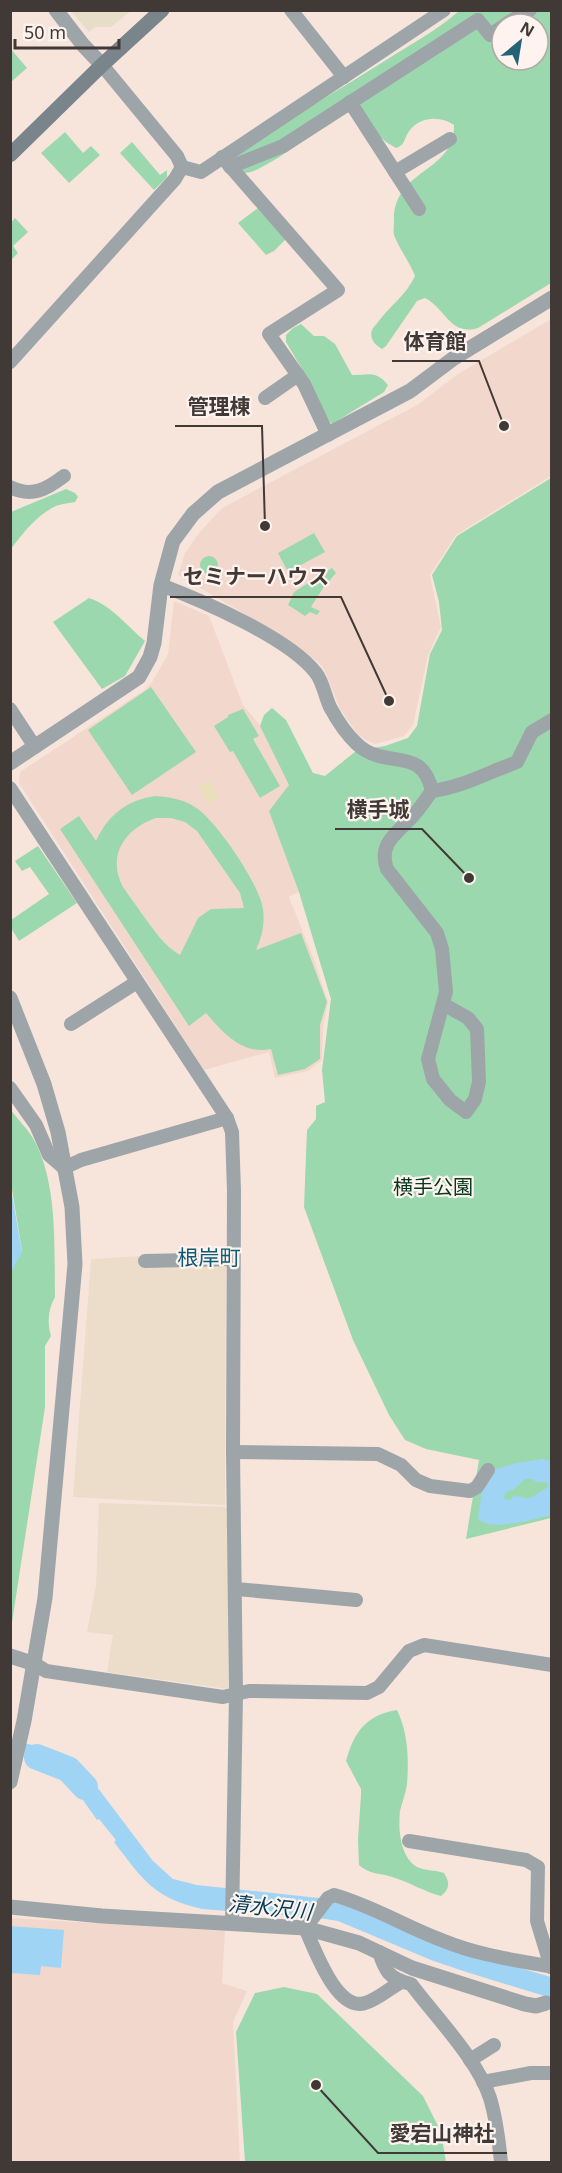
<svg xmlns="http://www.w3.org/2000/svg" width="562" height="2173" font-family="'Noto Sans','Noto Sans JP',sans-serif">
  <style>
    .commercial { fill: #e7dec9 }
    .built { fill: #f2d8cc }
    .medical { fill: #ebddc9 }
    .green { fill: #9bd8ae; fill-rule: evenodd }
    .sand { fill: #e9dfba }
    .water { fill: #a0d4f5; fill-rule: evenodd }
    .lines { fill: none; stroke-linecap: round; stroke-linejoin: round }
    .river { stroke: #a0d4f5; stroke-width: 26 }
    .minor { stroke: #9ea5a9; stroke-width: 14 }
    .tertiary { stroke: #9ea5a9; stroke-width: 15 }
    .secondary { stroke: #7a858b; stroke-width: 15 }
    .labels { text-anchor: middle; stroke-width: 4.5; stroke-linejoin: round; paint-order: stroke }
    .park-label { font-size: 20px; fill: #05381d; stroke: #fef3ee }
    .neighbourhood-label { font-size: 21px; fill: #0d5c74; stroke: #fef3ee }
    .water-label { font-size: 21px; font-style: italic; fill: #013a55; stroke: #fef3ee }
    .leader { fill: none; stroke: #403936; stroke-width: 2 }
    .callout-dot { fill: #403936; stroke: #fef3ee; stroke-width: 2 }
    .callout-label { font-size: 21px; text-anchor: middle; font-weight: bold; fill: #403936; stroke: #fef3ee; stroke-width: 4.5; stroke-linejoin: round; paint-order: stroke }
  </style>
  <rect width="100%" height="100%" fill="#f7e5dc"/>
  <path class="commercial" d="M71,11H131L111,27H95L89,32Z"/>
  <g class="built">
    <path d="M551,319V476L456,535L430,575L441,627L428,655L413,725L404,736L375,744L365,740L357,733L340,709L324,669L317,661L248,616L178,575L185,553L199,533L222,508L417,405L458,374Z"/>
    <path d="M174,601L209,616L243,705L313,788L321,880L289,897L315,962L328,1002L323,1026L322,1060L308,1071L275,1078L269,1052L204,1070L19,783L20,772L143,691L152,682L168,654Z"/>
    <path d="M10,1918L225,1931L222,1983L247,1991L233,2022L240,2162H11Z"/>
  </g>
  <g class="medical">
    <path d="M141,1256L226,1262L225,1505L73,1497L91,1259Z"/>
    <path d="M99,1503L225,1507L228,1511V1689L107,1672L113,1635L87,1632L96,1586Z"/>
  </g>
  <g class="green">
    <path d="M459,11H551V283L478,328C450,336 447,310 425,298L417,301L386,346L382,349C375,345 369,339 372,330C373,327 376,325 378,322C389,307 407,294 415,276C410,262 399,249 394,235C393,231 394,225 394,221C393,168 455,173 454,125C441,116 421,116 410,130C404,137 406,145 396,148L386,142L352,111C321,122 298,148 269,163C260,168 253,173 243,173L231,163L238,149C287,121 335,92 383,62C408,46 436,31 459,11ZM502,24H538V60H502Z"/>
    <path d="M10,48L27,68L11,82H10Z"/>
    <path d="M65,132L83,153L91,146L100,155L69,183L41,153Z"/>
    <path d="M132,142L160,175L167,170V177L154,190L120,153Z"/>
    <path d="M258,208L287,238L274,251L266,255L238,223Z"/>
    <path d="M15,218L28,232L13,246L18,253L11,260V223Z"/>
    <path d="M301,324L314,336H324L335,344L352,375C368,375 376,370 388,385L384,392L332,424L329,421L302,369L286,342V335L293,328Z"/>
    <path d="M551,478V1518L466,1539L479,1460L426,1449L405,1440L389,1415L353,1340L304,1207L307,1130L316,1119V1106L325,1102L322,1070L331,999L299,892L269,811L289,785L260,726L264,715L272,708L286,720L313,773L325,776L356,751L385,746L408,738L417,726L430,654L442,630L439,602L432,575L457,536Z"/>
    <path d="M66,489L75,493L78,497L75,502C69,503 61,504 56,506C38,514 23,533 11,549V512Z"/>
    <path d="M314,533L325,552L288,572L278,553Z"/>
    <circle cx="209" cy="565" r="9"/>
    <path d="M332,568L336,573L323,588L311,607L320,611L317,615L310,612L305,616L288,605L294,592Z"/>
    <path d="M89,598C111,605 127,626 145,641L125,676L102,689L53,622Z"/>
    <path d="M151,687L196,752L132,795L88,730Z"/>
    <path d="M243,709L259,736L253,739L280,786L260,798L233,751L230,752L214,726L228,717V715Z"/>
    <path d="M155,796C169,797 183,799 195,807C216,820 260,885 263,909C265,923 262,937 256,950L301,933L327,1002L320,1025V1059L305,1069L278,1075L271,1049C243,1055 224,1034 206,1013L189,1026L60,829L79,816L96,841C108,815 127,800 155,796ZM156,818H171L185,822L197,831L240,893L244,908L211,909L198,918L180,955C163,945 154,930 142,914C136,905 129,896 123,887C106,855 126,828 156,818Z"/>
    <path d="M38,846L77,903L19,941L11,928V920L49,894L30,867L22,871L15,861Z"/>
    <path d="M11,1110C18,1120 28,1129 34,1140C58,1184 54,1247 55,1297C48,1309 47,1323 51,1336L45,1346V1407L11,1629L10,1272L22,1251L11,1183Z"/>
    <path d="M397,1710C408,1733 409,1759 407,1784C406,1793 402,1802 400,1811C398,1829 400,1857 417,1867C426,1871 435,1870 444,1873C450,1883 450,1888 441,1896C425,1892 411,1883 395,1878C380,1872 372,1876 359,1865L358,1839L361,1795V1789L346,1761C354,1732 366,1715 397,1710Z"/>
    <path d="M284,1987L317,1994L423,2096L441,2132L446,2162H245L236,2032L255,1993Z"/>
  </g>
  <path class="sand" d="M209,780L219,797L208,804L198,787Z"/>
  <g class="water">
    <path d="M10,1183L22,1252L11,1272H10Z"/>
    <path d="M543,1459L551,1461V1515C534,1519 492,1532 478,1519L482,1490L493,1470L517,1463ZM525,1479H532L537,1482H545L548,1484L547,1488C542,1490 533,1498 529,1498C523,1499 518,1496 513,1496L510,1500L504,1499L505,1493L514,1489Z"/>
    <path d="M10,1740C34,1745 58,1750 79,1763L153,1861L173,1879L197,1885L319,1898L351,1905L493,1960L551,1977V1998L463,1971L431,1960L338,1921L319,1918L202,1909C154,1898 143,1880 114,1842L116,1840L99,1819L97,1820L64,1773L58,1767L61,1761L50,1756L11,1751Z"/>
    <path d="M10,1926L64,1930L61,1968L41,1966L40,1975L11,1973Z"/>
  </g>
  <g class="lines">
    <path class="river" d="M37,1757L68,1769L85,1787"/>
    <g class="minor">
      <path d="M291,10L344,77"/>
      <path d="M506,24L530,10"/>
      <path d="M102,65L177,156L182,167"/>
      <path d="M350,102L419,209"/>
      <path d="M222,157L338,290L269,334L304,384L328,435"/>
      <path d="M182,167L201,172L444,10"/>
      <path d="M230,167L283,146L478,20L490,35L502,27"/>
      <path d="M395,172L450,139"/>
      <path d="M10,362L175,179L182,167"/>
      <path d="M265,398L298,375"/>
      <path d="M10,487C32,498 47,489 64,476"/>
      <path d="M161,585C203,601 289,638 316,673C323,682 325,696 330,707C337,720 346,734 357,744C385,771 422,744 432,791"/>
      <path d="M10,709L35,747"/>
      <path d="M10,788L227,1118L232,1132L234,1191L233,1452L236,1695L232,1922"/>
      <path d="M443,1004L468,1018L477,1029L479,1082L475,1099L466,1112L450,1100L433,1079L428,1059L446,992L442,949L437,933L387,869C378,844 396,834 411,818C419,810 425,800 432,791C460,788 489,772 517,762L532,732L552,720"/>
      <path d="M71,1024L137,982"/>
      <path d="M10,1088L36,1125L49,1155L64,1168L81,1160L227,1118"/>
      <path d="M145,1261L233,1259"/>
      <path d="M233,1452L378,1454L401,1465L416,1480L430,1486L470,1491L477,1487L488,1470"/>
      <path d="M236,1589L356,1600"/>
      <path d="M35,1664L46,1671L223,1697L249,1691L367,1693L379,1687L409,1651L424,1645L552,1665"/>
      <path d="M409,1841L526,1860L538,1867L537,1921L551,1967"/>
      <path d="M379,1952C385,1971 389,1979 411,1984C435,2016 478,2060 490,2098C496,2118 499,2142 501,2162"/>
      <path d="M401,1982C390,1988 377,2000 365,2003C336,2012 314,1947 305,1928L328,1898L334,1895C373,1906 406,1927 444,1941C478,1955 515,1960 552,1967"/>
      <path d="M470,2060L494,2045"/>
      <path d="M483,2082L531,2073H552"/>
    </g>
    <g class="tertiary">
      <path d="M56,10L83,45L102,65"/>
      <path d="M10,763L139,677L150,657L154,643L161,585L173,541L193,514L218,492L410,391L454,358L552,298"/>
      <path d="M10,998L44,1084L58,1132L72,1207L75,1264L45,1598L24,1721L10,1782"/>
      <path d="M10,1656L35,1664"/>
      <path d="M10,1907L102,1916L305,1928L359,1943L412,1968L525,2004L536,2006L546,2003"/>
    </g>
    <path class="secondary" d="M10,155L102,65L162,10"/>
  </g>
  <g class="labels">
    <g class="park-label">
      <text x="433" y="1194">横手公園</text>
    </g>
    <g class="neighbourhood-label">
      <text x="209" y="1265">根岸町</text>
    </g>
    <g class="water-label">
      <text transform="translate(270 1908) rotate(6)" y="7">清水沢川</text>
    </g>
  </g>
  <path class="leader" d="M504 426L479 361H392M265 526L262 426H175M389 701L341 597H170M469 878L422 829H335M316 2085L378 2153H507"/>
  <g class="callout-dot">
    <circle cx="504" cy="426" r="6"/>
    <circle cx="265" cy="526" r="6"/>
    <circle cx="389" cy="701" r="6"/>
    <circle cx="469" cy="878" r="6"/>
    <circle cx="316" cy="2085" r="6"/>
  </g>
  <g class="callout-label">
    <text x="435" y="349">体育館</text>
    <text x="219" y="414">管理棟</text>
    <text x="256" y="584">セミナーハウス</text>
    <text x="378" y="817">横手城</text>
    <text x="442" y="2141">愛宕山神社</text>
  </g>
  <rect width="562" height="2173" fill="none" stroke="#403936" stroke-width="24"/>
  <g transform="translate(520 42) rotate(30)"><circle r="28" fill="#fef3ee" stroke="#b2a9a4" stroke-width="1.5"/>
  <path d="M0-4.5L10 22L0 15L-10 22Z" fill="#246278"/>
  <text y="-9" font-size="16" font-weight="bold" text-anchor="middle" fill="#403936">N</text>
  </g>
  <path d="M15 39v9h104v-9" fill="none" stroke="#403936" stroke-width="3"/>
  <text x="24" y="39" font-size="18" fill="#403936" stroke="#fef3ee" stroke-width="4.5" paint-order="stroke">50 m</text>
</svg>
